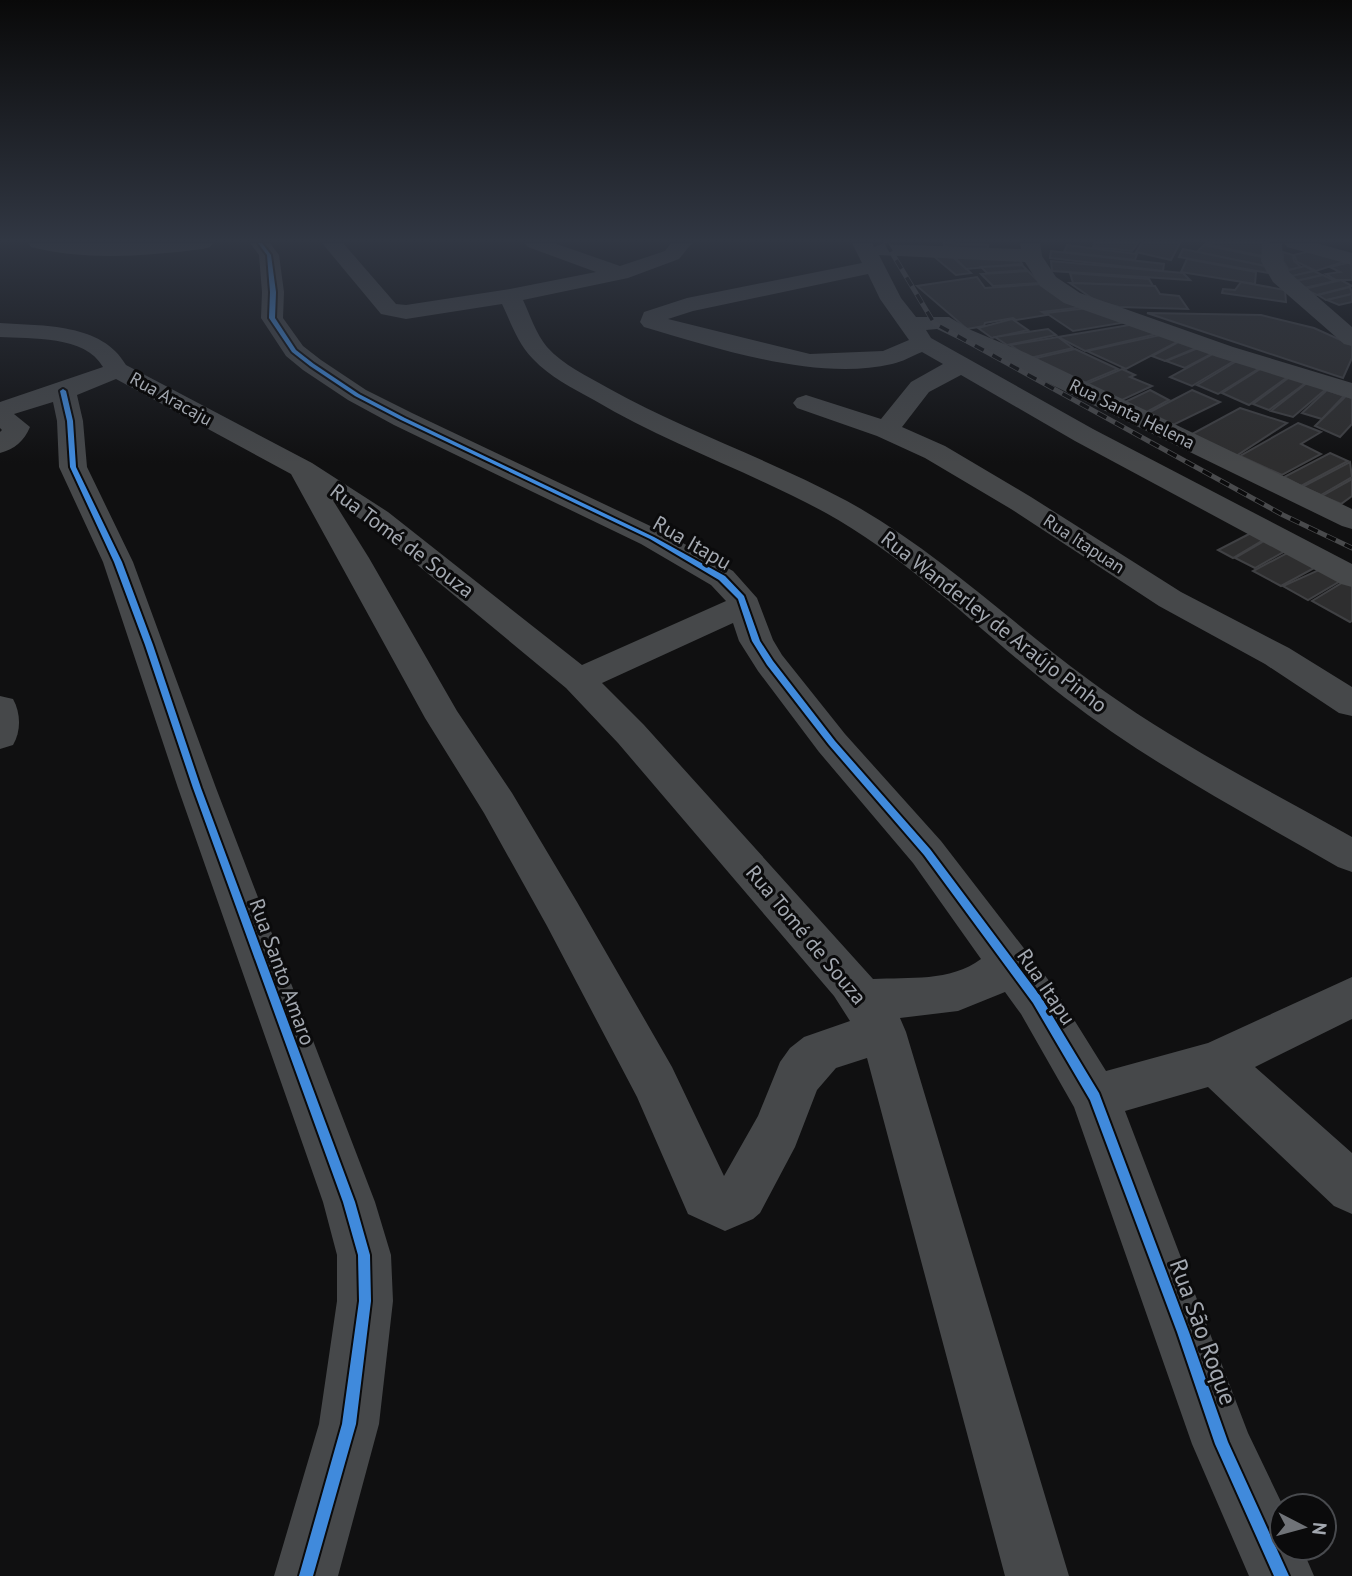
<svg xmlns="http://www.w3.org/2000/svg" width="1352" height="1576" font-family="'PT Sans',sans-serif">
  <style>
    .building { fill: #2e2e2f; stroke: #404144; stroke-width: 2 }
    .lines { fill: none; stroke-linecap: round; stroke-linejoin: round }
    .minor { fill: #46484a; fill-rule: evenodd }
    .rail-casing { stroke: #494a4c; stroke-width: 5 }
    .rail { stroke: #0b0b0c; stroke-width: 3.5; stroke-dasharray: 10; stroke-linecap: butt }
    .cycleway-casing { stroke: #0b0b0c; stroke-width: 4 }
    .cycleway { fill: #408adc; fill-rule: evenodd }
    .labels { text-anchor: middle; stroke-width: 6; stroke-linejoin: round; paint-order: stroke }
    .far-street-label { font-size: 18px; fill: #a3a8b0; stroke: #0b0b0c }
    .street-label { font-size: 21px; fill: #a3a8b0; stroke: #0b0b0c }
    .near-street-label { font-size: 24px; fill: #a3a8b0; stroke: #0b0b0c }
  </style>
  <rect width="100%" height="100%" fill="#101011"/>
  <g class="building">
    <path d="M944,243L988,245V251L944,248Z"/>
    <path d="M1095,243H1138L1132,251L1093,247Z"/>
    <path d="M1142,243H1180L1171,260L1136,252Z"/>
    <path d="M1206,243H1268L1267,257L1205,244Z"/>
    <path d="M1067,245L1137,254L1135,260L1064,252Z"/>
    <path d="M1204,245L1267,258L1266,266L1197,252Z"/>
    <path d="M1183,249L1265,266L1268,273L1179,257Z"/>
    <path d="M1051,251L1164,264L1163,271L1050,258Z"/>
    <path d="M1310,251L1346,261L1316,271L1297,262L1294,255Z"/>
    <path d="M1283,252L1293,255L1294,261L1301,267L1289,270L1283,261Z"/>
    <path d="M948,253L971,273L956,275L931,254Z"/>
    <path d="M952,255L1019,259L1022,264L966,269Z"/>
    <path d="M1187,259L1256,272L1255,284L1181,272Z"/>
    <path d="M1051,261L1183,273L1190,280L1052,271Z"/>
    <path d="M1351,262L1352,280H1336L1326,274L1340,272L1330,267Z"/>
    <path d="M1022,265L1027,270L987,273L981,267Z"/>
    <path d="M1305,266L1313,271L1293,276L1285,271Z"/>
    <path d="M1028,271L1040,283L993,286L981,274Z"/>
    <path d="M1314,271L1322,275L1295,281L1287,277Z"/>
    <path d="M1070,273L1149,279L1153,286L1073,283Z"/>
    <path d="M1323,275L1335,281L1304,288L1292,282Z"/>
    <path d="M977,277L985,288L1041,284L1084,307L1042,312L1047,315L1016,320L1013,318L985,323L984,326L967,329L917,286Z"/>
    <path d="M1341,280L1352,286L1317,295L1304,289Z"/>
    <path d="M1241,282L1285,290L1286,302L1222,293L1223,289L1235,290Z"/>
    <path d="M1070,283L1155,286L1160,294L1179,296L1188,309L1119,307L1096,301Z"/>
    <path d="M1350,287L1352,294L1326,300L1318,295Z"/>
    <path d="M1352,294V302L1339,305L1327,300Z"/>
    <path d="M1088,308L1127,322L1073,331L1046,313Z"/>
    <path d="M1147,313L1261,315L1314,328L1352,345V358L1343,378Z"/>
    <path d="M1012,319L1028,330L992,338L978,328Z"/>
    <path d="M1135,324L1161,333L1085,351L1058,337Z"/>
    <path d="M1048,329L1056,335L1007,345L995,337Z"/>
    <path d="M1165,334L1181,340L1126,369L1087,351Z"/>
    <path d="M1058,337L1073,348L1030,358L1010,345Z"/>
    <path d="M1182,340L1201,346L1165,361L1152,356Z"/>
    <path d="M1203,346L1217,351L1185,368L1166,361Z"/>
    <path d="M1075,349L1118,369L1082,384L1032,359Z"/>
    <path d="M1218,351L1239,358L1192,386L1170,377Z"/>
    <path d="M1240,359L1263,366L1218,394L1197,385Z"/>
    <path d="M1265,366L1289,376L1249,405L1222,393Z"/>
    <path d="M1122,369L1135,375L1130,377L1152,386L1122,400L1086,384Z"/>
    <path d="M1291,376L1307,382L1269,410L1253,404Z"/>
    <path d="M1308,382L1326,389L1293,417L1271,411Z"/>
    <path d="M1150,390L1169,400L1143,414L1125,402Z"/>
    <path d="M1192,390L1220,402L1173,425L1146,414Z"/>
    <path d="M1327,390L1344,396L1322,419L1302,413Z"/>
    <path d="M1346,396L1352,398V424L1340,437L1315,426Z"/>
    <path d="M1240,408L1287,423L1236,456L1192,434Z"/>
    <path d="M1298,423L1321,432L1301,444L1321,454L1282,475L1240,456Z"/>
    <path d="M1330,453L1348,461L1301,486L1284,477Z"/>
    <path d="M1350,462L1352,477L1321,495L1302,487Z"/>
    <path d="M1352,479V496L1341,504L1322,496Z"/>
    <path d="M1253,532L1265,539L1233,558L1218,550Z"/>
    <path d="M1266,540L1287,550L1255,568L1235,558Z"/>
    <path d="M1289,552L1318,566L1281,586L1253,571Z"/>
    <path d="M1321,569L1342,580L1308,600L1283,586Z"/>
    <path d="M1345,581L1352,585V621L1350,622L1312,601Z"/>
  </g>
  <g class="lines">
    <g class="minor">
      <path d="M28,243H213L210,247L203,249C146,256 87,261 31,247Z"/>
      <path d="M250,243H270L279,255L284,292L283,318L303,346L321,360L366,390L412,413L663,532L733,571L757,598L773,640L782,655L845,734L941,841L1053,986L1106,1071L1208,1043L1352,977V1019L1255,1067L1352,1153V1214L1334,1206L1208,1087L1125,1111L1248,1433L1283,1506L1282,1548H1302L1314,1576H1249L1192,1444L1074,1107L1021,1014L1005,992L958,1011L900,1018L906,1032L1069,1576H1005L867,1058L836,1068L817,1090L795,1147L760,1213L753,1219L725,1231L688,1214L637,1097L547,926L484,813L425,718L291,474L116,379L77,395L83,421L87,467L133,562L216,788L375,1202L391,1255L393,1301L379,1424L338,1576H274L319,1424L337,1301V1255L323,1202L178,788L103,562L59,467L57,421L53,402L14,414L30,427C24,441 15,449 0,453V432L2,430L0,428V402L103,367C85,335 31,339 0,337V323C43,326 102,323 126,365L312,463L388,512L582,665L726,601L711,585L641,544L394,425L348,400L303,370L286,356L261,318L262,292L259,255ZM334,502L368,524L566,688L618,743L834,996L850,1021L804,1037L790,1048L780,1062L758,1116L724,1176L672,1067L577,902L512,793L457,711L369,558ZM733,623L739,641L758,671L819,752L913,863L981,959C950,982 909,977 873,979L644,725L602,683Z"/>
      <path d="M322,243H343L396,304L406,305L510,289L596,272L528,247L525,243H554L620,266L665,251L671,243H692L679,259L628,278L523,300C530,315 536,334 547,347C563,365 587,376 608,388C685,431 769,459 847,501C935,549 1009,621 1089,680C1171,741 1263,787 1352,837V872L1338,867C1245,813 1149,763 1064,697C985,636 914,562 826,513C751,472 668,444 594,400C572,388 550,377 533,359C518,344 511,323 502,304L406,319L381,314Z"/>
      <path d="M852,243H872L874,247L882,244L1021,249L1020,243H1040L1042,256L1056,277L1080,293L1233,347L1352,383V399L1217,357L1064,303L1040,286L1025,262L879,255L901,298L916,317H949L971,330L1026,353L1352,509V529L1342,526L937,329L926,330L931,338L1093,429L1352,564V587L1341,584L1075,441L961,375L929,392L902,427L945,446L1031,497L1181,592L1289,648L1352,687V716L1339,713L1265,664L1159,606L1011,509L925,458L877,436L797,408L793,403L797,398L806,395L881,419L911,382L943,364L922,352C912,356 902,362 892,364C817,382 716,348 644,327L640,322L644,312L687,298L862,263ZM868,274L880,299L909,340L883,351L810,354L668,319L693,311Z"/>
      <path d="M1262,243H1282L1283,261L1290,273L1352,327V346L1344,344L1273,282L1261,261Z"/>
      <path d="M1284,243H1316L1352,253V265L1287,247Z"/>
      <path d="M0,696L13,699C21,713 21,732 13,745L0,749Z"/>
    </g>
    <g class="rail-casing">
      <path id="rail" d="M886,243L934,323L1283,515L1352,548"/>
    </g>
    <use href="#rail" class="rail"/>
    <g class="cycleway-casing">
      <g id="cycleway">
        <path d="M258,243H262L271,255L276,292L275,318L296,350L314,364L359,394L405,418L654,537L725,576L744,596L760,641L773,661L835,741L930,849L1041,997L1099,1093L1189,1332L1228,1442L1289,1576H1274L1215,1444L1177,1332L1090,1100L1033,1003L924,855L829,745L767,665L752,641L738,599L719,580L650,539L401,420L355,396L310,366L292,352L269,318L270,292L267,255Z"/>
        <path d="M63,389L66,391L73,421L76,467L122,562L153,645L201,788L355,1202L370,1255L371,1301L356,1424L313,1576H299L342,1424L359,1301L358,1255L343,1202L193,788L145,645L114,562L70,467L67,421L60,391Z"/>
      </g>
    </g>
    <use href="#cycleway" class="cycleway"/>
  </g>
  <linearGradient id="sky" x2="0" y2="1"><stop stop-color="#090909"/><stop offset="0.52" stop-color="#313743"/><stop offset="1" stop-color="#313743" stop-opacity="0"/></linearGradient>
  <rect width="1352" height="463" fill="url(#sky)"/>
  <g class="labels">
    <g class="far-street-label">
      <text transform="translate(171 399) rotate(29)" y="6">Rua Aracaju</text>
      <text transform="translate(1132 414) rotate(26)" y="6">Rua Santa Helena</text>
      <text transform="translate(1084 544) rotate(33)" y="6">Rua Itapuan</text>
    </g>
    <g class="street-label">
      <text transform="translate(402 541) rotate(37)" y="7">Rua Tomé de Souza</text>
      <text transform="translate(692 543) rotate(30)" y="7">Rua Itapu</text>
      <text transform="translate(994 622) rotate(38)" y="7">Rua Wanderley de Araújo Pinho</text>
      <text transform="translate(806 935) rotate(50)" y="7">Rua Tomé de Souza</text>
      <text transform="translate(282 972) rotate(70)" y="7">Rua Santo Amaro</text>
      <text transform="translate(1046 987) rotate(56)" y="7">Rua Itapu</text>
    </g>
    <g class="near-street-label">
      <text transform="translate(1203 1332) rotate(70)" y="8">Rua São Roque</text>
    </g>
  </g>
  <g transform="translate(1303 1527) rotate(96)"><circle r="33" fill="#0b0b0c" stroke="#484a4e" stroke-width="2"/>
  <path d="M0-5L12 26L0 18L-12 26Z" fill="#707378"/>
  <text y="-10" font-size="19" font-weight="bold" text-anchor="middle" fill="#a3a8b0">N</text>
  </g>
</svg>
